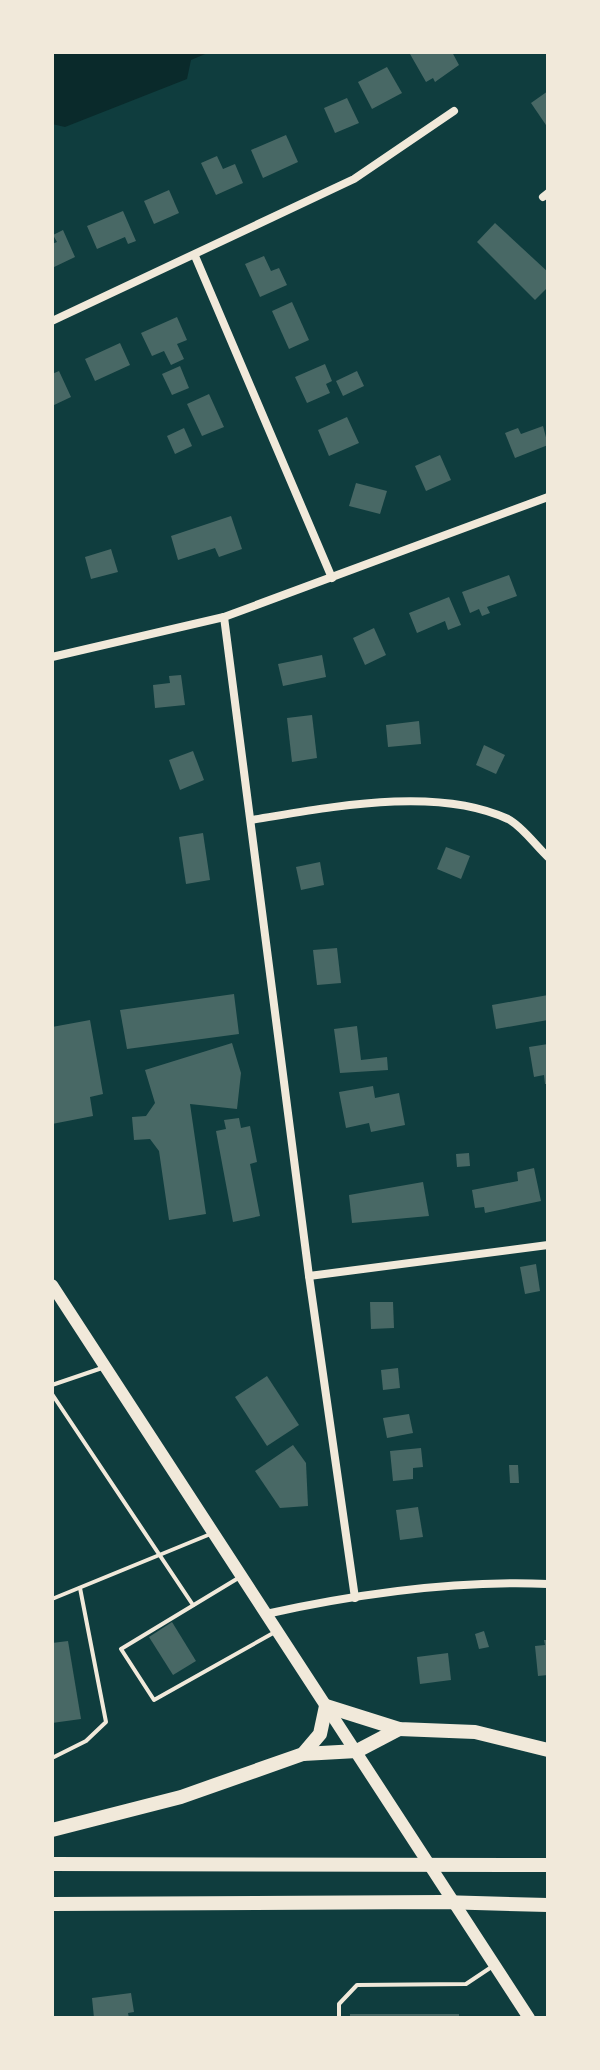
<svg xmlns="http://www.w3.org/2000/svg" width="600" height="2070" font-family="Manrope,sans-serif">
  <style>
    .water { fill: #0a2a2b }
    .building { fill: #486865 }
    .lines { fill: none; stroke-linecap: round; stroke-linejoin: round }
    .service { stroke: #f1e9da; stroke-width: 4 }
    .minor { stroke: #f1e9da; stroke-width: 8 }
    .secondary { stroke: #f1e9da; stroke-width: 12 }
    .primary { stroke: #f1e9da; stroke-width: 14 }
  </style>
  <rect width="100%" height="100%" fill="#0f3d3e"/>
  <path class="water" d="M52,52H210L191,60L187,79L65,127L52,124Z"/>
  <g class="building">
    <path d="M413,52H452L459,65L435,82L433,78L426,82L410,54Z"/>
    <path d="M387,67L402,93L372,109L358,82Z"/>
    <path d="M548,91V128L531,103Z"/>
    <path d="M347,98L359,123L335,133L324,108Z"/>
    <path d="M286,135L298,162L263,178L251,150Z"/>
    <path d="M217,156L223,169L235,164L243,183L216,195L201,163Z"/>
    <path d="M169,190L179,213L154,224L144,201Z"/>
    <path d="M123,211L136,241L128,244L125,237L97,249L87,226Z"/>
    <path d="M495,223L548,272V287L535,300L477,242Z"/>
    <path d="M63,230L75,257L52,268V244L57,242L53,235Z"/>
    <path d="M264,256L271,271L279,268L287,285L260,297L245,264Z"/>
    <path d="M292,302L309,340L289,349L272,311Z"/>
    <path d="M177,317L187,340L177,344L184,359L171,365L164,351L152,356L141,333Z"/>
    <path d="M120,343L130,365L95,381L85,359Z"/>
    <path d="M325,364L332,381L326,384L330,393L307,403L295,377Z"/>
    <path d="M180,366L189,388L172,395L162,374Z"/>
    <path d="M59,371L71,397L52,406V374Z"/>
    <path d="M357,371L364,386L343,396L336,381Z"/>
    <path d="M209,394L224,427L202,436L187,404Z"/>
    <path d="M347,417L359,443L329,456L318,430Z"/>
    <path d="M543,426L548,445L515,458L505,433L518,428L521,434Z"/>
    <path d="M184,428L192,446L175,454L167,436Z"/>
    <path d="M440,455L451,480L426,491L415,466Z"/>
    <path d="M356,483L387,491L380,514L349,506Z"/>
    <path d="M231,516L242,549L219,557L215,548L178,560L171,536Z"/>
    <path d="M111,549L118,572L91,579L85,557Z"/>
    <path d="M509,575L517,596L487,607L490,613L482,616L479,609L470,613L462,592Z"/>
    <path d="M449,597L461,625L448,630L445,621L417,633L409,613Z"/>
    <path d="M374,628L386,655L365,665L353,638Z"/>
    <path d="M322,655L326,677L283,686L278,664Z"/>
    <path d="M181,675L185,705L155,708L153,685L170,683L169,676Z"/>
    <path d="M312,715L317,758L292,762L287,718Z"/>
    <path d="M419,721L421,744L388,747L386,725Z"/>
    <path d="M484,745L505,755L496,774L476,765Z"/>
    <path d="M193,751L204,780L180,790L169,760Z"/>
    <path d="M203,833L210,880L186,884L179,837Z"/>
    <path d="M446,847L470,856L461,879L437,869Z"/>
    <path d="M320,862L324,885L301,890L296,867Z"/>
    <path d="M337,948L341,983L317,985L313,950Z"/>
    <path d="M234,994L239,1034L127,1049L120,1010Z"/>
    <path d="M548,995V1020L496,1029L492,1005Z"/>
    <path d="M90,1020L103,1094L90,1097L93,1116L52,1124V1027Z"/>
    <path d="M357,1026L361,1060L387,1057L388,1070L340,1073L334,1029Z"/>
    <path d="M232,1043L241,1073L237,1109L190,1104L206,1214L169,1220L159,1151L150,1139L134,1140L132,1117L146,1116L155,1103L145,1070Z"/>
    <path d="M548,1044V1084H545L544,1075L534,1077L529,1047Z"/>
    <path d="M373,1086L375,1098L399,1093L405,1125L371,1132L369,1123L346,1128L339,1092Z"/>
    <path d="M239,1118L241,1128L250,1126L257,1162L250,1164L260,1216L233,1222L216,1131L226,1129L224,1120Z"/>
    <path d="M469,1153L470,1166L457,1167L456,1154Z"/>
    <path d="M534,1168L541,1201L485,1213L484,1207L475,1208L472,1190L518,1181L517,1172Z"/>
    <path d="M423,1182L429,1216L352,1223L349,1195Z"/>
    <path d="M536,1264L540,1291L525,1294L520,1267Z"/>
    <path d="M370,1302H393L394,1328L371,1329Z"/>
    <path d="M398,1368L400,1388L383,1390L381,1370Z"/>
    <path d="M267,1376L299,1425L267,1446L235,1397Z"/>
    <path d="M409,1414L413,1433L387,1438L383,1418Z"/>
    <path d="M293,1445L306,1463L308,1506L280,1508L255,1471Z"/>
    <path d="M421,1448L423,1467L413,1468V1479L393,1481L390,1451Z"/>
    <path d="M509,1465H518L519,1483H510Z"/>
    <path d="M418,1507L423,1537L400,1540L396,1510Z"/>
    <path d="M172,1622L196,1661L173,1675L149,1637Z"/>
    <path d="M484,1631L489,1647L479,1649L475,1634Z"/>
    <path d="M544,1640H548V1675L538,1676L535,1646L545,1645Z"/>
    <path d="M68,1641L81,1719L52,1723V1643Z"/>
    <path d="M448,1653L451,1680L420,1684L417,1657Z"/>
    <path d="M131,1993L134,2012L128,2013L129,2018H94L92,1998Z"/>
    <rect x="350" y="2014" width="109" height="4"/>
  </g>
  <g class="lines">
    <g class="service">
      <path d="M52,1385L102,1368"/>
      <path d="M52,1394L193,1605"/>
      <path d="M240,1577L121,1649L154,1700L275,1632"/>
      <path d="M52,1599L213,1533"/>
      <path d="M52,1758L86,1741L106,1722L80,1588"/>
      <path d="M339,2018V2004L357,1985L466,1984L493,1966"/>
    </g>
    <g class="minor">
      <path d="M543,197L548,193"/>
      <path d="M195,256L332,578"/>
      <path d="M52,321L354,179L454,111"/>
      <path d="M224,617L309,1276L355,1598"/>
      <path d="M52,657L224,617L548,497"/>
      <path d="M251,820C327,808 435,785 508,819C522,826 536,846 548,857"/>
      <path d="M309,1276L548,1245"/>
      <path d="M266,1614C357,1594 455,1580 548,1584"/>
    </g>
    <path class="secondary" d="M52,1285L529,2018"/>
    <g class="primary">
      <path d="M303,1754L357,1751L399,1729"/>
      <path d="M52,1830L181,1797L303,1754L320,1734L326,1706L399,1729L475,1732L548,1750"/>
      <path d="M52,1864L548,1865"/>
      <path d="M52,1904L441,1902L548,1905"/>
    </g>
  </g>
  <rect width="600" height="2070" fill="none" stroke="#f1e9da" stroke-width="108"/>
</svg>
